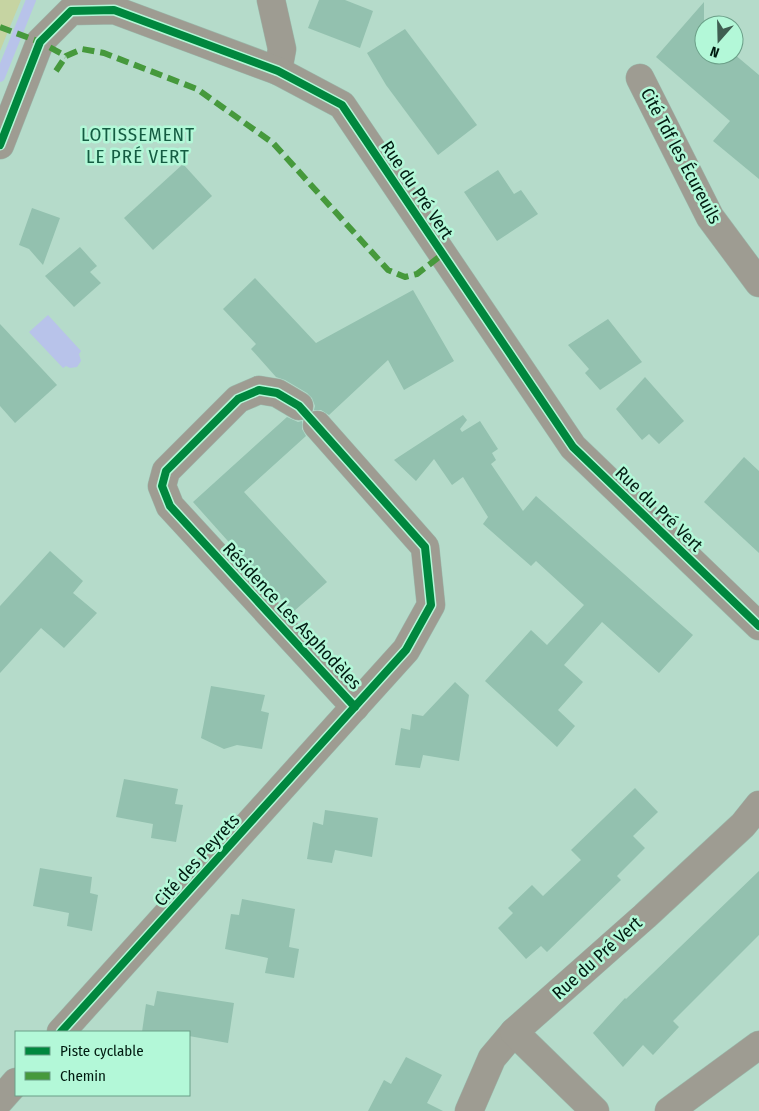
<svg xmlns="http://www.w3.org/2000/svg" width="759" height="1111" font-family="'Fira Sans Condensed',sans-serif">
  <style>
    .green { fill: #c6d4a2 }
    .water { fill: #b8c3ea }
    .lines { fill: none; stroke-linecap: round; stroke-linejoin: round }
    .stream { stroke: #b8c3ea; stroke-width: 10 }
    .building { fill: #93c1af }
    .minor-casing { stroke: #9bb9ab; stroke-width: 29 }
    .minor { stroke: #9e9c92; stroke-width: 28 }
    .quiet { stroke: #46993c; stroke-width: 6; stroke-dasharray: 12 6; stroke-linecap: butt }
    .cycleway-casing { stroke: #b3f8d8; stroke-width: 11 }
    .cycleway { stroke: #00873e; stroke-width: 8 }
    .labels { text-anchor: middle; stroke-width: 5; stroke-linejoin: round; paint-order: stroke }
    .street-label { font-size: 18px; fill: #001a10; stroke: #b3f8d8 }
    .neighbourhood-label { font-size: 19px; letter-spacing: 1px; fill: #145c42; stroke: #b3f8d8 }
  </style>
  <rect width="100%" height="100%" fill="#b5dbca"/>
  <path class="green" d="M0,0H21L0,51Z"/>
  <path class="water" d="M48,315L81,351L79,354L81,361L77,367L70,368L66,366L63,368L29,332Z"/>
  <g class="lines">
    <path class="stream" d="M0,77L31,0"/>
  </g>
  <g class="building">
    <path d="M319,0H345L373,11L360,48L308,28Z"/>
    <path d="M704,2V55L734,54L759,75V179L713,141L730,121L656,57Z"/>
    <path d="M405,29L477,125L438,155L386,85L367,53Z"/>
    <path d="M183,164L212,196L153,250L124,218Z"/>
    <path d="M498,170L514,194L521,190L538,214L497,241L464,192Z"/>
    <path d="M32,208L60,218L43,265L29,249L19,245Z"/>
    <path d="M80,247L97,266L90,272L101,283L74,307L45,276Z"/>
    <path d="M255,278L316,343L413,290L454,361L404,390L388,360L329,415L321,410H314L315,406L312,398L307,393L285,380L276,377L251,349L256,344L223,309Z"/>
    <path d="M608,319L642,362L600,390L585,373L589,369L568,345Z"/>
    <path d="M0,324L57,385L15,423L0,406Z"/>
    <path d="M645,377L684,421L659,444L649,434L642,440L616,409Z"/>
    <path d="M463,415L467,420L460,429L462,432L480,421L498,449L492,453L496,460L491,464L523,511L536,496L693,635L659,673L602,622L564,665L583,682L558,710L575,726L557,747L485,681L531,630L547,645L584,605L536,561L531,566L483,524L488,517L463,477L452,485L434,459L416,481L394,460Z"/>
    <path d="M287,417L298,422L302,421V429L306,436L244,492L327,582L293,612L260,576L257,578L233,551L235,549L193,502Z"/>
    <path d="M744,457L759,471V553L704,502Z"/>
    <path d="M50,551L83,581L73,593L97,613L64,648L41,628L0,673V606Z"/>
    <path d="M455,682L469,695L459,761L423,755L420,768L395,765L401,728L410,730L412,714L423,716Z"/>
    <path d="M211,686L265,695L261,711L269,713L262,749L237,745L224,749L201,738Z"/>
    <path d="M124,779L178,789L175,804L183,805L176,842L151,838L153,824L116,817Z"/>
    <path d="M635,788L658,812L633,836L645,848L617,876L621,880L547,952L541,946L526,959L498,928L513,913L508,908L532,885L543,896L581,860L571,850Z"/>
    <path d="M325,810L378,818L372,857L335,850L332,863L307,859L313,822L323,825Z"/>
    <path d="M40,868L92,877L90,893L98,895L92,931L67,926L69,913L33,906Z"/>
    <path d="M759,871V935L673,1021L679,1027L653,1055L643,1045L623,1067L593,1033L625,998L626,999Z"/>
    <path d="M242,899L295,909L289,947L299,949L294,978L265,973L268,958L225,949L231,914L239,915Z"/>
    <path d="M157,991L234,1003L228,1043L189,1036V1032H142L146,1004L154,1006Z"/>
    <path d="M406,1057L442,1075L427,1103L443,1111H368L384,1080L391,1084Z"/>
  </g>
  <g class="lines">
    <g class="minor-casing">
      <g id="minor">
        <path d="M271,0L282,49L278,71"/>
        <path d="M640,78L710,217L759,283"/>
        <path d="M0,145L40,42L71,11L114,10L278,71L342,105L573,447L759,626"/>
        <path d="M299,406L277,393L259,390L238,399L166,471L162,486L170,506L355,707"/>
        <path d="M61,1032L406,650L431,605L425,547L317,425"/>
        <path d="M0,1100L16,1082"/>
        <path d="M469,1111L492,1058L514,1032"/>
        <path d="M595,1111L514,1032L645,916L743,825L759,805"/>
        <path d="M669,1111L759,1045"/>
      </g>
    </g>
    <use href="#minor" class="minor"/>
    <g class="quiet">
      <path d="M0,27L40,42L66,56"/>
      <path d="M56,71L66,56L82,49L104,53L197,89L273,143L388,270L405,277L417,274L443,254"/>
    </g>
    <g class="cycleway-casing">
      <g id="cycleway">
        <path d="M0,145L40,42L71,11L114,10L278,71L342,105L573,447L759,626"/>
        <path d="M61,1032L406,650L431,605L425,547L299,406L277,393L259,390L238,399L166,471L162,486L170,506L355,707"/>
      </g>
    </g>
    <use href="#cycleway" class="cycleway"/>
  </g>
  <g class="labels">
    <g class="street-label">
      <text transform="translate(681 156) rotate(62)" y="6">Cité Tdf les Écureuils</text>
      <text transform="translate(417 190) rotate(56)" y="6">Rue du Pré Vert</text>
      <text transform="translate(659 509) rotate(44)" y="6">Rue du Pré Vert</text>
      <text transform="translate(292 616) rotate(47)" y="6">Résidence Les Asphodèles</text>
      <text transform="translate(197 860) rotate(-48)" y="6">Cité des Peyrets</text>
      <text transform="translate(597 958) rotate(-42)" y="6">Rue du Pré Vert</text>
    </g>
    <g class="neighbourhood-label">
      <text x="138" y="141">LOTISSEMENT<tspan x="138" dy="22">LE PRÉ VERT</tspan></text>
    </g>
  </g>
  <rect x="15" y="1031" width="175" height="65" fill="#b3f8d8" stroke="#6b9f88"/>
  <rect x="25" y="1047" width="25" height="8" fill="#00873e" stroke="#6b9f88"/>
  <text x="60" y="1056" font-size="15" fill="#001a10">Piste cyclable</text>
  <rect x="25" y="1072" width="25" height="8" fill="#46993c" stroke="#6b9f88"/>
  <text x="60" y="1081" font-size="15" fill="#001a10">Chemin</text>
  <g transform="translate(719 40) rotate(200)"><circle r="24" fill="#b3f8d8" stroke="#6b9f88"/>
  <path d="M0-4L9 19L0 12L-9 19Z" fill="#3f5e51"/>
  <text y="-8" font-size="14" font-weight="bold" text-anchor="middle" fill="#001a10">N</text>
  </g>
</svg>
